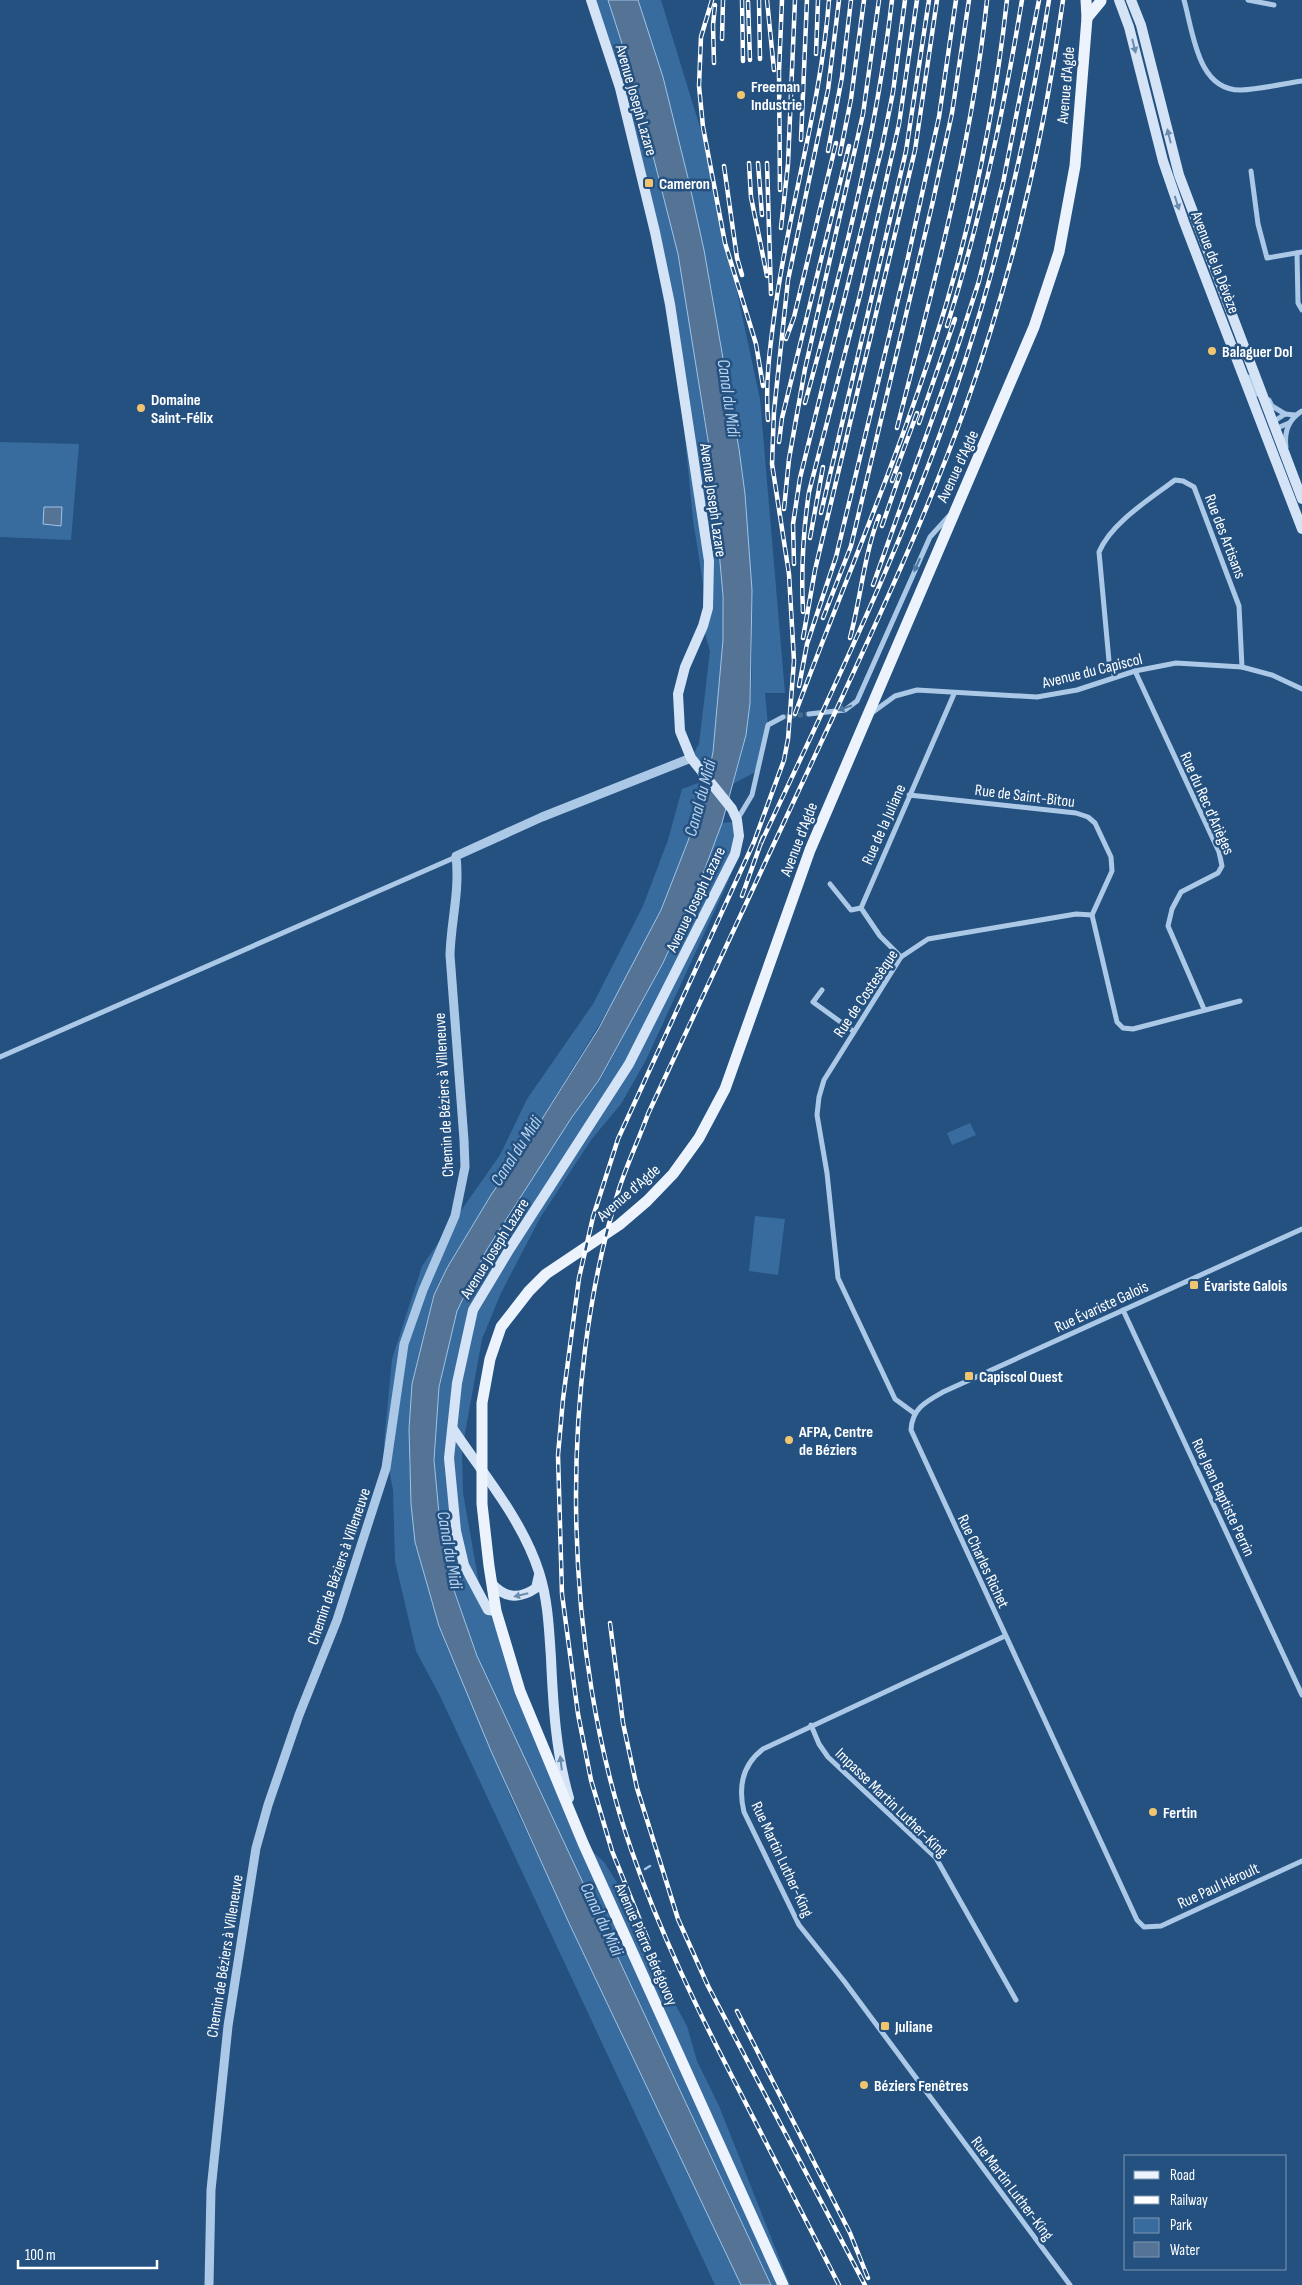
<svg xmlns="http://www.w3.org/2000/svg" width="1302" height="2285" font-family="'Sofia Sans Condensed',sans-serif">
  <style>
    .green { fill: #386b9e }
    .water { fill: #547395; stroke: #9fc4e7 }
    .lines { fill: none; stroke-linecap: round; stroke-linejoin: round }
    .stream { stroke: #9fc4e7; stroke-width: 2.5 }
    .minor-tunnel { stroke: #456b93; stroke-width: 5; stroke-dasharray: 5 2.5; stroke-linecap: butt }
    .minor { stroke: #abc9e7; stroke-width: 5 }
    .tertiary { stroke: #abc9e7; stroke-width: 9 }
    .secondary { stroke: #d4e4f6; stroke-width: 10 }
    .primary { stroke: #ecf3fd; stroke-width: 11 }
    .rail-casing { stroke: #fff; stroke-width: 4.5 }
    .rail { stroke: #245180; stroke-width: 2.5; stroke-dasharray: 8; stroke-linecap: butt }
    .oneway { fill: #6a8caf }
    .oneway2 { fill: #4c759f }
    .poi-dot { fill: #f1c56e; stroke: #245180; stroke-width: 2 }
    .labels { text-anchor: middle; stroke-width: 5; stroke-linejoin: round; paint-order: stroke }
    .street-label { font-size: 16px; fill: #fff; stroke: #245180 }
    .poi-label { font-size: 16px; font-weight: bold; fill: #fff; stroke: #245180; text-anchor: start }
    .water-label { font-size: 18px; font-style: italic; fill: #b6d2ee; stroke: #245180 }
  </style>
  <rect width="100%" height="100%" fill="#245180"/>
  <g class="green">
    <path d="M591,0H608C635,83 660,169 678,255C687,298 692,343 699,387C720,511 736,648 709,771L698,767L691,758L699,744L710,651L703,626L705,596L693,520L684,428L676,368L653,242L647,188Z"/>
    <path d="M638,0H661L706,147L760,399L785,693H765L768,725L757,771L733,784C737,768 743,751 746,734C752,700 752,667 752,634C752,550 741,469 728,387C707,255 679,127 638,0Z"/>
    <path d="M0,442L79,444L71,540L0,537Z"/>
    <path d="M698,783L705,789L688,841L661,910L618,994L527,1143L491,1195L447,1268L434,1295L412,1384L409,1464L439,1626L514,1805L741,2285H715L440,1696L416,1651L395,1561L393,1490L384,1443L392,1359L422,1266L500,1155L527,1099L593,1004L643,906L668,840L682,789Z"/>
    <path d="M733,822L741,848L727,884L646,1060L621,1104L591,1140L540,1218L501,1293L482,1339L462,1450L463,1493L480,1589L583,1843L604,1862L621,1889L647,1953L687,2026L697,2061L719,2106L790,2285H771L477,1656L449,1576L441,1536L434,1460L439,1387L456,1311L486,1251L572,1117L600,1080L663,963L700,882L722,823Z"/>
    <path d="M970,1123L976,1135L952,1145L947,1133Z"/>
    <path d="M755,1216L785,1219L778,1275L749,1271Z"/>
  </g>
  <g class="water">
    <path d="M608,0H638L663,77L689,182L704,250L739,449L745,494L752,590L750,703L746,735L722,823L700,882L663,963L599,1080L572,1117L486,1251L457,1311L439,1387L434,1460L441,1535L449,1576L477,1656L771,2285H741L569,1923L491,1751L439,1626L415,1542L411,1504L409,1429L412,1384L434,1295L447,1268L491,1195L527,1143L599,1028L661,910L688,841L706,786L713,752L723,640V596L711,459L678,254L634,81Z"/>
    <path d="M44,507H62L61,526L43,524Z"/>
  </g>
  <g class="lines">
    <path class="stream" d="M645,1869L650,1866"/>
    <path class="minor-tunnel" d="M783,717L809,714"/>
    <g class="minor">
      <path d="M1184,0C1193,31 1197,91 1241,90C1261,89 1282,84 1302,81"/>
      <path d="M1248,0L1274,5"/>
      <path d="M1251,171L1258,224L1267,258L1302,252"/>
      <path d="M1297,253L1298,303L1302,310"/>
      <path d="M1248,377L1257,394"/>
      <path d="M1269,400L1272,406L1285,414"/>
      <path d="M1273,422L1285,414L1295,415"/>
      <path d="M1275,429L1289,423"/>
      <path d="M1286,447C1284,432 1289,419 1302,411"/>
      <path d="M1135,671L1219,852L1222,866L1218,873L1181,892L1172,909L1168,926L1204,1009"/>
      <path d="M1115,677L1109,661L1099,552C1111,523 1150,499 1175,480L1183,481L1194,487L1239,606L1242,667"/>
      <path d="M873,712L895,696L917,690L1037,697L1077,690L1135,671L1176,663L1242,667L1272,675L1302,689"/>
      <path d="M809,714L845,710L857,701L930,537L949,516"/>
      <path d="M909,795L1076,813L1088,817L1095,823L1111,857L1112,871L1092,915"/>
      <path d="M737,820L752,795L768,725L783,717"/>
      <path d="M830,884L851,910L861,908"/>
      <path d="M1092,915L1117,1022L1123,1028L1133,1029L1240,1001"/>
      <path d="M901,957L880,936L861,908L954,694"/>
      <path d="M822,990L813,1002L853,1031"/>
      <path d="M0,1057L456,857"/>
      <path d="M1302,1229L943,1392C925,1402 912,1409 911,1430L1137,1920L1144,1927L1161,1926L1302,1861"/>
      <path d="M1123,1310L1302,1695"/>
      <path d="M914,1413L895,1399L838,1278L827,1173L817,1115L819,1097L824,1080L901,957L928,939L1076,914L1092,915"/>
      <path d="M1005,1636L763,1749C742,1765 738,1787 744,1812L799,1925L844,1981L1070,2285"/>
      <path d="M811,1725L819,1744L828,1757L936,1858L1016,2000"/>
    </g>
    <path class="tertiary" d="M209,2285L211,2190L228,2026L256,1848L268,1805L299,1715L337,1620L386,1468L404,1344L423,1290L455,1216L465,1167L464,1140L450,955C451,920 460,892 456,856L542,817L691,758"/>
    <g class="secondary">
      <path d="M1119,0L1129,27L1163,161L1184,222L1302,529"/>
      <path d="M1131,0L1141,25L1179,175L1302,499"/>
      <path d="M453,1429C483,1474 522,1519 539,1572C548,1600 549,1629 551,1658C553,1704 556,1754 569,1798"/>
      <path d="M492,1584C506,1599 520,1599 536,1588L539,1575"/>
      <path d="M496,1611L488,1610L464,1565L456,1531L449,1458L457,1383L473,1310L509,1250L629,1064L735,854L739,836L737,820L732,809L691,758L680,731L678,694L685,667L703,626L708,608L709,561L670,304L655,232L620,88L591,0"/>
    </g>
    <g class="primary">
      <path d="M1087,18L1101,1"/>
      <path d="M783,2285L583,1843L520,1691L496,1611L489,1566L482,1504V1403L490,1359L501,1327L529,1291L546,1274L619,1225L647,1201L673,1174L699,1138L725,1089L810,850L1034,327L1059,252L1075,166L1087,18L1086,0"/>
    </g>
    <g class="rail-casing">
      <g id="rail">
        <path d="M712,0L701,37L699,86L703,127L725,243L756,344L763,386"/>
        <path d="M742,0L743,61"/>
        <path d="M759,0L760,59"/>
        <path d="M767,0L774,70"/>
        <path d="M748,2L750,60"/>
        <path d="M722,39L723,0"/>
        <path d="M816,54L818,0"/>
        <path d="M714,63L713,25L715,5"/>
        <path d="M801,140L807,0"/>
        <path d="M828,151L842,77L851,0"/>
        <path d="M840,154L851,99L864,0"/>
        <path d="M749,163L751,197L767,276"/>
        <path d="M758,163L762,215"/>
        <path d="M767,163L771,294"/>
        <path d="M724,166L737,258L742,275"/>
        <path d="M780,190L779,72L782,0"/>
        <path d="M781,228L788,164L795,0"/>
        <path d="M947,326C981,219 1004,110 1022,0"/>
        <path d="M786,339L794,317L836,143"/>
        <path d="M805,403C842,269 876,138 892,0"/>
        <path d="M768,420C765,383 770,347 775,310C789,206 821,105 829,0"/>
        <path d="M919,423L955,319"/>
        <path d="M897,428C933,287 972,145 987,0"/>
        <path d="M779,442L782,418L849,146"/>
        <path d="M892,481L917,413"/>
        <path d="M784,509L789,459L805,369L863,114L879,0"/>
        <path d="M821,513L906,151L929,0"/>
        <path d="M882,526L900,474"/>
        <path d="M810,538L823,467"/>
        <path d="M794,564L793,524L800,478L882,147L893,92L905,0"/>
        <path d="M873,585L954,358L979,281L1003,183L1039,0"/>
        <path d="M803,612C801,572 803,532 809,492L860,295L899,124L917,0"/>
        <path d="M823,618L851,546L933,201L952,113L969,0"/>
        <path d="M803,638L815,570L915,150L937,0"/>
        <path d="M850,638C861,597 864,555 879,516"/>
        <path d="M799,686L807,644L836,557L907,262L939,117L956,0"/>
        <path d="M795,714C840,593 892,473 932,350C969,237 994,118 1007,0"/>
        <path d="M761,843C836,683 914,523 967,355C1004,239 1030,120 1049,0"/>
        <path d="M742,896L763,837"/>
        <path d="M610,1623L623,1723L637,1788L678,1919L708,1986L865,2285"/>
        <path d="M648,1940L612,1851L591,1780L578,1714L562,1594L558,1455L563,1399L579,1278L593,1217L618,1139L754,842L784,760L788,739L794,661L789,574L772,464L774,411L788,280L828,90L839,0"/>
        <path d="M737,2011L850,2233L868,2278"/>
        <path d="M839,2285C806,2221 773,2156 740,2092C699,2013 660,1933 631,1849C563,1652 557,1388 619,1189C627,1164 639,1139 648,1114C709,981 772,849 833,717C880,615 927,514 965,408C1012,276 1044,138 1063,0"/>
      </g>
    </g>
    <use href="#rail" class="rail"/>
  </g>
  <defs><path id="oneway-solid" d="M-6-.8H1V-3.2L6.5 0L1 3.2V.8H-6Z" transform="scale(1.25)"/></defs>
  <g class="oneway">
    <use href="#oneway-solid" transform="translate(1134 46) rotate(76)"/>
    <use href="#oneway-solid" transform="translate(1169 136) rotate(-104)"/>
    <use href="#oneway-solid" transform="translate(1177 203) rotate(72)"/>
    <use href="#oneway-solid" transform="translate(521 1595) rotate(167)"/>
    <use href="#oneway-solid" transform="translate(561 1763) rotate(-97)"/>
  </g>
  <g class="oneway2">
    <use href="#oneway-solid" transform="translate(917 565) rotate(114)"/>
    <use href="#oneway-solid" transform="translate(845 708) rotate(160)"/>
  </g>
  <g class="poi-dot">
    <circle cx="741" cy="95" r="5"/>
    <rect x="644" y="178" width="10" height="10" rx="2.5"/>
    <circle cx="1212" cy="351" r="5"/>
    <circle cx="141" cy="408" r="5"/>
    <rect x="1189" y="1280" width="10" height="10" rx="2.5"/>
    <rect x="964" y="1371" width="10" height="10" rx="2.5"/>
    <circle cx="789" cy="1440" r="5"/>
    <circle cx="1153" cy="1812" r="5"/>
    <rect x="880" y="2021" width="10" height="10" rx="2.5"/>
    <circle cx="864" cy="2085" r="5"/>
  </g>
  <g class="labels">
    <g class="street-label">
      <text transform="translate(1065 85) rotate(-85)" y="6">Avenue d'Agde</text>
      <text transform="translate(637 100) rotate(74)" y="6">Avenue Joseph Lazare</text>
      <text transform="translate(1216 262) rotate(69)" y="6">Avenue de la Dévèze</text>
      <text transform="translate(957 466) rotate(-65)" y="6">Avenue d'Agde</text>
      <text transform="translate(714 500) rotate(82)" y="6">Avenue Joseph Lazare</text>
      <text transform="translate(1226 536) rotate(69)" y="6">Rue des Artisans</text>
      <text transform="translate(1092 670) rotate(-14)" y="6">Avenue du Capiscol</text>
      <text transform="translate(1025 795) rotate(7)" y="6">Rue de Saint-Bitou</text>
      <text transform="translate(1208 803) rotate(66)" y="6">Rue du Rec d'Arièges</text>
      <text transform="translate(883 824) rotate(-66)" y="6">Rue de la Juliane</text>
      <text transform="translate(798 839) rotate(-69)" y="6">Avenue d'Agde</text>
      <text transform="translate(695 899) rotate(-64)" y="6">Avenue Joseph Lazare</text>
      <text transform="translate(865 993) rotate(-56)" y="6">Rue de Costesèque</text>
      <text transform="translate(443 1095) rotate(-93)" y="6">Chemin de Béziers à Villeneuve</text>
      <text transform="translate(628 1192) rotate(-41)" y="6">Avenue d'Agde</text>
      <text transform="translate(494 1248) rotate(-58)" y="6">Avenue Joseph Lazare</text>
      <text transform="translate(1101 1306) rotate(-25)" y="6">Rue Évariste Galois</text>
      <text transform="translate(1224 1497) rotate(65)" y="6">Rue Jean Baptiste Perrin</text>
      <text transform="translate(984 1561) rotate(65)" y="6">Rue Charles Richet</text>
      <text transform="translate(338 1566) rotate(-71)" y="6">Chemin de Béziers à Villeneuve</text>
      <text transform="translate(892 1802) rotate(44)" y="6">Impasse Martin Luther-King</text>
      <text transform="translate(783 1859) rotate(65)" y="6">Rue Martin Luther-King</text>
      <text transform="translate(1218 1885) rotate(-25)" y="6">Rue Paul Héroult</text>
      <text transform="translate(647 1944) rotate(66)" y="6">Avenue Pierre Bérégovoy</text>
      <text transform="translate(224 1956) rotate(-81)" y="6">Chemin de Béziers à Villeneuve</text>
      <text transform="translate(1013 2188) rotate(53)" y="6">Rue Martin Luther-King</text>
    </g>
    <g class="poi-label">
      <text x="751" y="92">Freeman<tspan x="751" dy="18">Industrie</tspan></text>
      <text x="659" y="189">Cameron</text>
      <text x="1222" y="357">Balaguer Dol</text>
      <text x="151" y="405">Domaine<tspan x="151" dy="18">Saint-Félix</tspan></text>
      <text x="1204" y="1291">Évariste Galois</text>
      <text x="979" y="1382">Capiscol Ouest</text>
      <text x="799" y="1437">AFPA, Centre<tspan x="799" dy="18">de Béziers</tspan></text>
      <text x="1163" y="1818">Fertin</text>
      <text x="895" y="2032">Juliane</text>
      <text x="874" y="2091">Béziers Fenêtres</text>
    </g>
    <g class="water-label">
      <text transform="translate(729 398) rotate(82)" y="6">Canal du Midi</text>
      <text transform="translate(700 798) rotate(-75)" y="6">Canal du Midi</text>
      <text transform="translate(516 1151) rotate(-57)" y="6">Canal du Midi</text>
      <text transform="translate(450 1550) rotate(80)" y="6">Canal du Midi</text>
      <text transform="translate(602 1919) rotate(65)" y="6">Canal du Midi</text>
    </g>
  </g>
  <rect x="1124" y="2155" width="162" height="115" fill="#245180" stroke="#7c97b3"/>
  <rect x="1134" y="2171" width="25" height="8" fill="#ecf3fd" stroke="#7c97b3"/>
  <text x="1170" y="2180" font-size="15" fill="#ffffff">Road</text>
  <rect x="1134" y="2196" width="25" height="8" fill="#ffffff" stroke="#7c97b3"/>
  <text x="1170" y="2205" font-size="15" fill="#ffffff">Railway</text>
  <rect x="1134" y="2218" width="25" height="15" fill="#386b9e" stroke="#7c97b3"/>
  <text x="1170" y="2230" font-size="15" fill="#ffffff">Park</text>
  <rect x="1134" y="2242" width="25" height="15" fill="#547395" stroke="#7c97b3"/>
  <text x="1170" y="2255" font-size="15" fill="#ffffff">Water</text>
  <path d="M18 2260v8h139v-8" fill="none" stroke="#ffffff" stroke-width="2.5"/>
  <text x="25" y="2260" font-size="15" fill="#ffffff" stroke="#245180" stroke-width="4" paint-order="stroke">100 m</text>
</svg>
